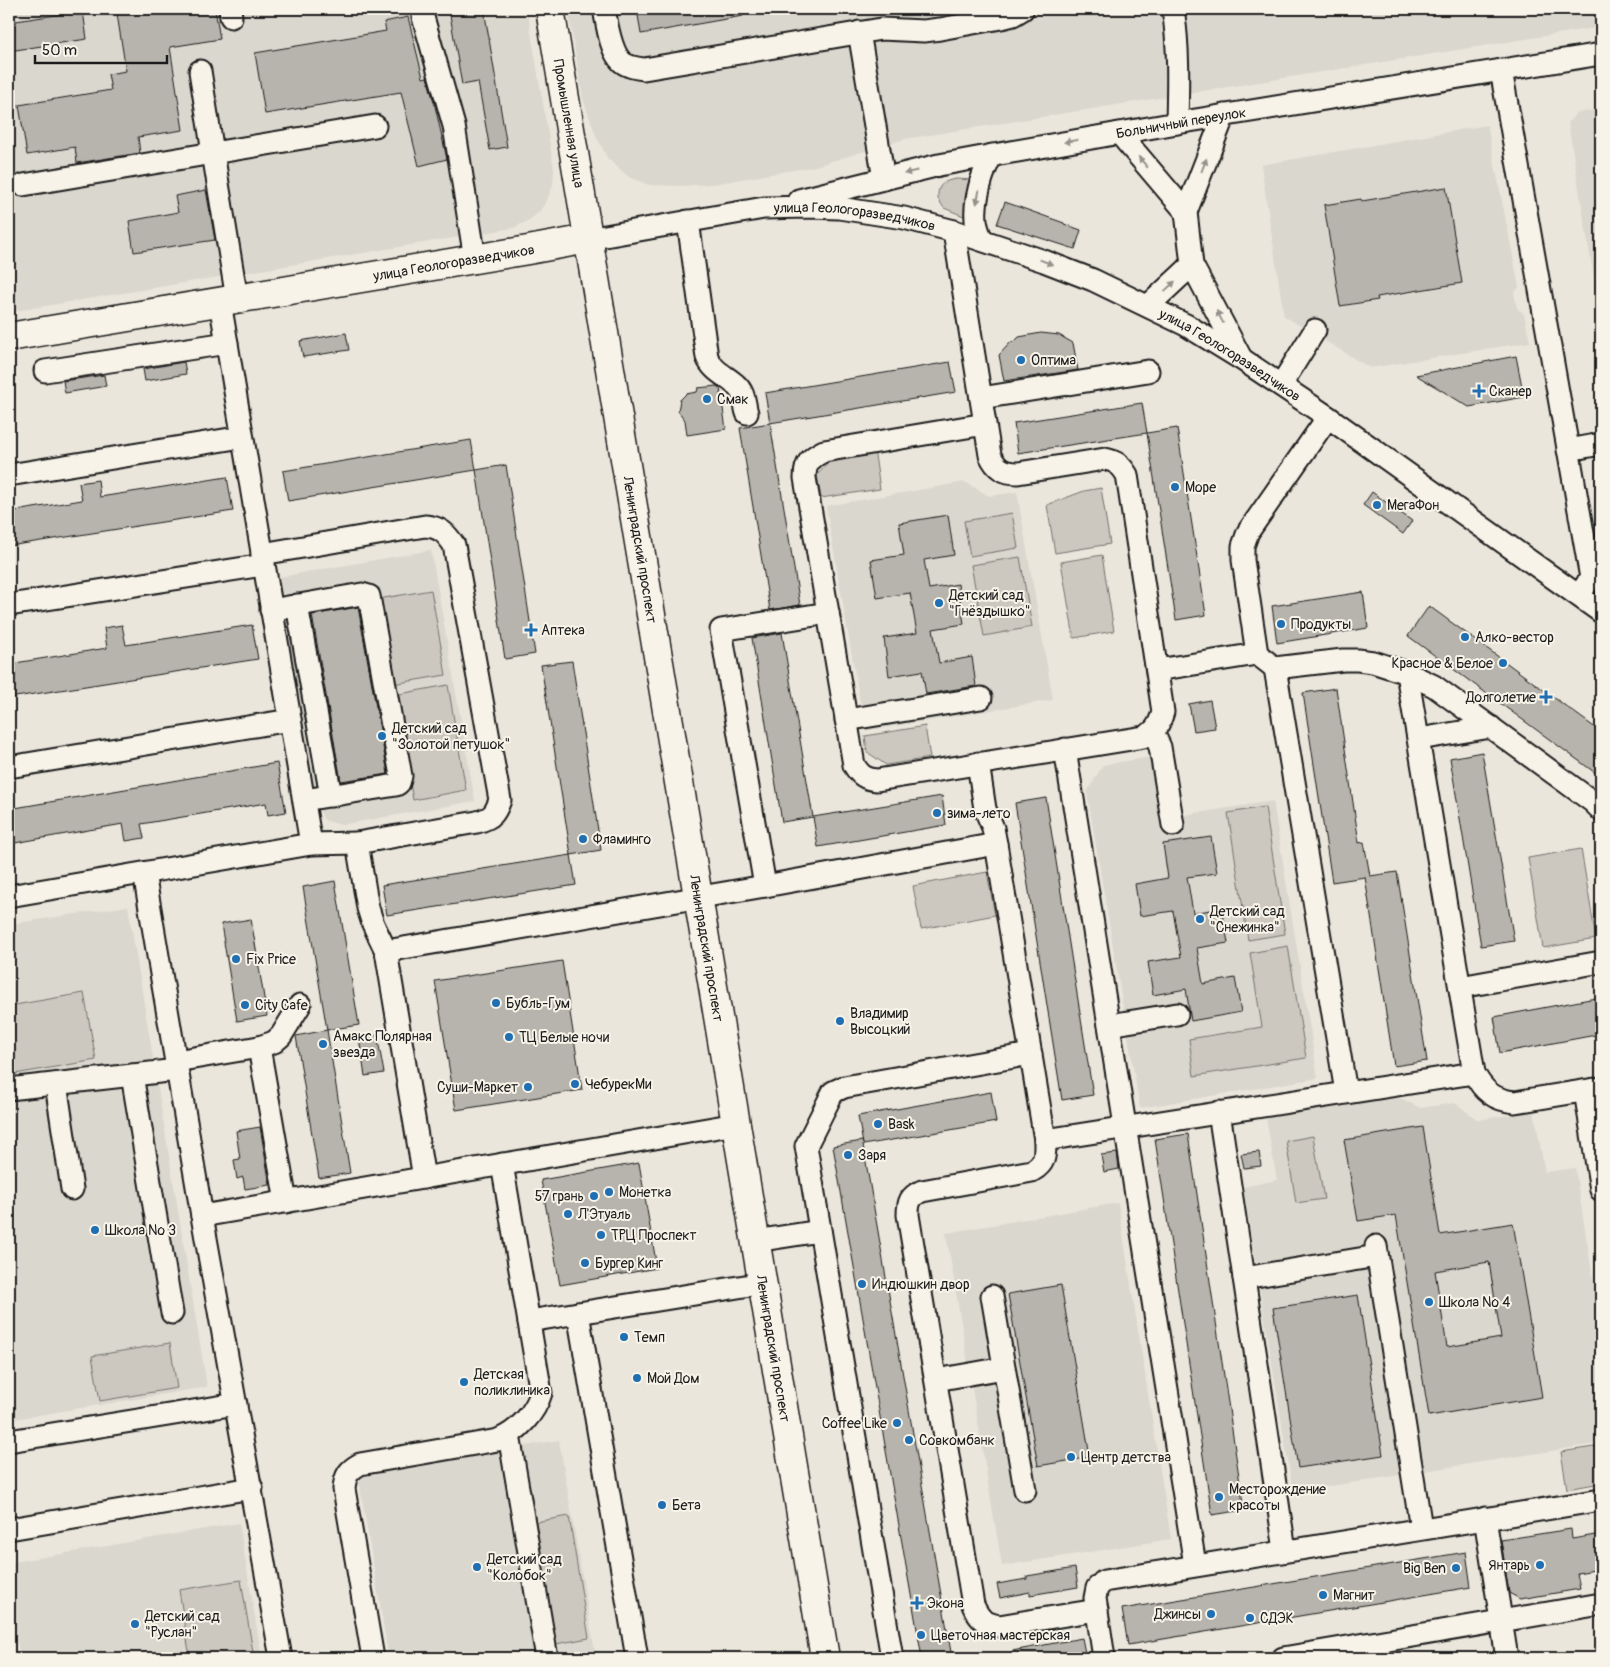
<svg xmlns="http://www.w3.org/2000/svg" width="1610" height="1667" font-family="Pangolin,sans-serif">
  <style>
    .built { fill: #dad7ce }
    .green { fill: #ccc8c0; stroke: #74726e }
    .building { fill: #b6b4ac; stroke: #1c1c1c; fill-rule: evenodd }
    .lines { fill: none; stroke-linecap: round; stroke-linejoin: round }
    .minor-casing { stroke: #1c1c1c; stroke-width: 25 }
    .major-casing { stroke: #1c1c1c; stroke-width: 31 }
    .minor { stroke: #f7f3e8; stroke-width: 21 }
    .major { stroke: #f7f3e8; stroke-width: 28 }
    .oneway { fill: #94928c }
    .poi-dot { fill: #1f6fb2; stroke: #f7f3e8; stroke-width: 2 }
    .labels { text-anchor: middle; stroke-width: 4; stroke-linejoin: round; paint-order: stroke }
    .street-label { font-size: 14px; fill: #1c1c1c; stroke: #f7f3e8 }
    .poi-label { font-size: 14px; fill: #1c1c1c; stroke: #f7f3e8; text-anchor: start }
  </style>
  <rect width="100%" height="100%" fill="#eae6dc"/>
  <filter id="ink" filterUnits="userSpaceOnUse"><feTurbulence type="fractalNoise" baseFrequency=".02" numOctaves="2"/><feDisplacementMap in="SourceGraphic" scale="10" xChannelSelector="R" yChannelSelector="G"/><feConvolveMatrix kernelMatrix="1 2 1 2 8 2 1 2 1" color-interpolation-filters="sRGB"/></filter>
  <g filter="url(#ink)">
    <g class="built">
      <path d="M9,9H527L554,169L553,185L547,200L539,212L528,221L513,228L9,312Z"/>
      <path d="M568,9H1601V27L905,139L812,167L713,184L679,186L649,185L629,177L608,159L597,138L583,99Z"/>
      <path d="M1601,109V321L1568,123L1576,113Z"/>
      <path d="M1487,125L1519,287L1514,293L1517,308L1524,314L1530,342L1370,368L1284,316L1261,165Z"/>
      <path d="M965,482L989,496L1017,492L1053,700L865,731L826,506Z"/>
      <path d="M431,550L475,801L341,825L324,820L311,792L274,578Z"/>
      <path d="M1174,753L1184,815L1273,801L1318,1078L1140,1108L1087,792L1103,765Z"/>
      <path d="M128,906L207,1387L9,1420V926L11,924Z"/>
      <path d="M1397,1096L1420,1108L1455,1103L1478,1120L1534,1111L1545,1172L1575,1168L1601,1328V1443L1293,1492L1243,1187L1277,1180L1266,1118Z"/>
      <path d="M1118,1203L1171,1539L1002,1566L946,1233Z"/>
      <path d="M559,1440L596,1658H389L358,1475Z"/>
      <path d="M239,1523L262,1658H20L9,1590V1563Z"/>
    </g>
    <g class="green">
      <path d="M956,179L974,180L966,217L944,208L938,199C937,185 943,181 956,179Z"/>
      <path d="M874,449L880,489L821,498L817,475L836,455Z"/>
      <path d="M1101,488L1110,544L1055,553L1047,505L1084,491Z"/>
      <path d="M1012,513L1018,548L970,556L964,521Z"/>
      <path d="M1102,555L1114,631L1074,638L1061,562Z"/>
      <path d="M1020,557L1032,627L984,636L971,565Z"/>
      <path d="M431,590L446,675L393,684L378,599Z"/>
      <path d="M448,685L466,790L413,800L394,695Z"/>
      <path d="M925,726L930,758L886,765L867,752L865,736Z"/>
      <path d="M1265,807L1285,934L1248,940L1228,813Z"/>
      <path d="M1581,849L1596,939L1543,948L1528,858Z"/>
      <path d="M987,872L995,915L921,929L913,886Z"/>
      <path d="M1288,946L1306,1058L1194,1076L1189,1039L1262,1027L1250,953Z"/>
      <path d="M84,993L96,1060L9,1075V1006Z"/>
      <path d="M1313,1136L1324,1199L1296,1203L1286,1141Z"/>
      <path d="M170,1343L177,1388L100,1401L92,1356Z"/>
      <path d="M1600,1446L1601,1483L1567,1489L1561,1452Z"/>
      <path d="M569,1516L589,1638L550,1645L530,1523Z"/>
      <path d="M241,1580L254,1658H190L179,1590Z"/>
    </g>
    <g class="building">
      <path d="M149,9H215L220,39L170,47L183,130L138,137L140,153L77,163L75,147L27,155L19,105L111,90L108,74L126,71L117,14Z"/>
      <path d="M449,9H484L507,147L490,150L478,82L462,85Z"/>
      <path d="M637,9H743V16L641,34Z"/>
      <path d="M83,11L87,39L9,51V22Z"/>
      <path d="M408,17L423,78L427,77L435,106L447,159L419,166L401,92L265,114L255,53L386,31L384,22Z"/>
      <path d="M1446,187L1462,283L1377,297L1378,300L1340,306L1324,205L1361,199L1362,201Z"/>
      <path d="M206,190L215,240L134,252L129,221L178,212L175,196Z"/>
      <path d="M1005,202L1064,223V224L1081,230L1075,249L997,224Z"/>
      <path d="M346,333L349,350L303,357L300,341Z"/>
      <path d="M1041,333L1059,335L1073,343L1078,370L1004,381L999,355L1011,342L1015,341L1019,337Z"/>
      <path d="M1516,356L1524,397L1469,407L1416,375Z"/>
      <path d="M184,362L186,374L145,381L143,369Z"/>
      <path d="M950,362L956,392L770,423L765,393Z"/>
      <path d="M104,375L106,386L65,393L63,381Z"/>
      <path d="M716,386L720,388L726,429L687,435L685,420L678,411L680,400L686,394L697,392L698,388Z"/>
      <path d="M1142,403L1147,433L1018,453L1014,423Z"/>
      <path d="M770,423L800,605L770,610L740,428Z"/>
      <path d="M1177,428L1206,615L1176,620L1147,433Z"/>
      <path d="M471,440L476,470L288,501L283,471Z"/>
      <path d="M506,465L535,654L505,659L476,470Z"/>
      <path d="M227,477L233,511L9,546V512L82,500L79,483L98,480L100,497Z"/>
      <path d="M1372,492L1412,521L1403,534L1363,505Z"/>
      <path d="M948,515L954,555L924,560L929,589L958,584L964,624L933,629L939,663L972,657L976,686L926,694L922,671L889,676L884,638L917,633L910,593L877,598L871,560L904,555L899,523Z"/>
      <path d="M1363,592L1368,628L1277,643L1272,606Z"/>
      <path d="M1429,606L1601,732V777L1408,636Z"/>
      <path d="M358,607L388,774L341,781L312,615Z"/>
      <path d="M122,625L126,645L252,625L258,659L9,698V664L107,648L104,628Z"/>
      <path d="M782,633L813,817L782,822L752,638Z"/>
      <path d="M572,661L601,850L571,855L541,665Z"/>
      <path d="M1336,688L1359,843L1364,842L1370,876L1397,872L1427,1061L1394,1066L1365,877L1332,882L1303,693Z"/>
      <path d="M1210,700L1215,728L1194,731L1189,704Z"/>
      <path d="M1482,752L1514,941L1481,946L1450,758Z"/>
      <path d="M277,763L286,812L268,815L266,803L141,824L144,838L126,841L123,824L9,844V809Z"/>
      <path d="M942,796L946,825L818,847L813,817Z"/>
      <path d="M1046,798L1093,1095L1062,1100L1015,803Z"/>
      <path d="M1211,837L1217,873L1187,877L1193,913L1222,908L1228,943L1197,948L1203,984L1235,978L1241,1012L1191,1021L1186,989L1153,995L1148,962L1181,957L1173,911L1140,916L1135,884L1168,878L1163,844Z"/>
      <path d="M571,855L576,885L387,915L382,885Z"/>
      <path d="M335,881L359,1025L327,1030L303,887Z"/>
      <path d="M251,919L267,1016L237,1021L221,924Z"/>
      <path d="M562,961L582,1090L456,1110L435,981Z"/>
      <path d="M1601,997V1034L1500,1053L1494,1017Z"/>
      <path d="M327,1030L350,1173L319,1178L296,1036Z"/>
      <path d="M377,1035L384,1073L365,1076L359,1038Z"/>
      <path d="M991,1092L996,1122L863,1145L952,1658H922L833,1146L862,1141L863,1144L858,1116Z"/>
      <path d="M260,1127L270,1185L245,1189L243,1177L237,1179L234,1160L240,1159L236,1131Z"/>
      <path d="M1423,1127L1440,1235L1513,1223L1542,1397L1429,1416L1396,1215L1358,1221L1344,1140ZM1489,1262L1501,1338L1447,1347L1435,1271Z"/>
      <path d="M1188,1134L1244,1510L1212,1515L1155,1139Z"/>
      <path d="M1259,1152L1261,1166L1244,1168L1241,1154Z"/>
      <path d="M1117,1153L1119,1169L1104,1172L1101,1155Z"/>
      <path d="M639,1163L657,1268L560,1285L541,1180Z"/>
      <path d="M1061,1285L1090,1457L1038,1466L1008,1294Z"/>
      <path d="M1358,1295L1383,1455L1298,1468L1273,1308Z"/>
      <path d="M1571,1529L1572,1539L1601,1534V1569L1577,1573L1580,1589L1520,1599L1509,1593L1501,1540Z"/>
      <path d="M1466,1552L1471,1587L1128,1645L1122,1609Z"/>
      <path d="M1075,1568L1078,1587L1030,1595V1592L1000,1598L997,1584L1027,1579V1576Z"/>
      <path d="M1082,1638L1086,1658H1013L1012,1651Z"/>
    </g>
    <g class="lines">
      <g class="minor-casing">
        <g id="minor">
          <path d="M230,9L231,17"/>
          <path d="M604,9C607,23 610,51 622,62C628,67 637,68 644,69L881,29L924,31L940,29L1001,18L1013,15L1023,9"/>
          <path d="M1173,9C1179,47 1178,84 1177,123"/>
          <path d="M423,17L454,126L475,259"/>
          <path d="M859,32L884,179"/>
          <path d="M1501,70L1591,578L1579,595"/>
          <path d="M1224,115L1186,212L1192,265L1241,358"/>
          <path d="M1119,133L1186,212"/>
          <path d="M23,185L213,153L200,71"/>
          <path id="s1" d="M799,200L939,165L977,158L1177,123L1601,54"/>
          <path d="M688,221L707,357C714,375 735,378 742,393C745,399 745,407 747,413"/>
          <path d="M954,231L990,455C996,468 1003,473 1018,473L1105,459C1116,461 1121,465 1127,475L1163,712C1159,725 1156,731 1144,737L877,780C865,779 860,775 854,765L805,478C805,463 810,458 824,451L985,424"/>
          <path id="s2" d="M588,239L764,208L807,207L839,208L904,218L954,231L1044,261L1093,280L1186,325L1243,360L1328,417L1601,612"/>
          <path d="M982,240C979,233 977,228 976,221C974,200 982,173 992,155"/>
          <path d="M237,299L213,153L375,126"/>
          <path d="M220,302L311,844L357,843L368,908L373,924L386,951L765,886L721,630L828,613"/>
          <path d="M1148,306L1192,265"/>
          <path d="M45,371L227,343"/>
          <path d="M1281,385L1315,330"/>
          <path d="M981,398L1148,371"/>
          <path d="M1568,450L1601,444"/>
          <path d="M9,475L242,437"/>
          <path d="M262,554L425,526C440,527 446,533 454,545L500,800C495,814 492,818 477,822L357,843"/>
          <path d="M9,605L263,565"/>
          <path d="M297,605L331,796"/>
          <path d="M271,610L362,594L369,596L401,776L399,783L396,785L304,800"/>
          <path d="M1257,654L1243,560V546L1248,532L1328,417"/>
          <path d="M1275,668L1346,1092"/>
          <path d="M1157,670L1257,654L1275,668L1343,660H1358L1373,662L1407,673L1434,686L1593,802L1601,810"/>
          <path d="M1407,673L1474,1073"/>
          <path d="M846,720L981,698"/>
          <path d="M1153,732L1160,747L1173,825"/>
          <path d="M1419,739L1491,727"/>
          <path d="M1065,749L1195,1565"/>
          <path d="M978,763L985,809L993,828L996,844L1045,1140C1045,1155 1046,1163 1032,1171L922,1191C910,1196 908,1202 908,1215L973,1605C979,1619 984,1623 999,1626L1097,1610"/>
          <path d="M9,767L290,720"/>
          <path d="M144,873L202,1216L281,1658"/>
          <path d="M765,886L996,844"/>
          <path d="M9,896L311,844"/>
          <path d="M386,951L424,1178"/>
          <path d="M1460,987L1601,962"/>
          <path d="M1109,1025L1177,1014"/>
          <path d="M259,1047L274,1042L281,1036L300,1005"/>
          <path d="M176,1061L259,1047L286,1202"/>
          <path d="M132,1075L172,1313"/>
          <path d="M56,1084L72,1189"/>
          <path d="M9,1089L177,1070"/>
          <path d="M1585,1091L1601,1190"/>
          <path d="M1219,1112L1285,1550"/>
          <path d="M1045,1140L1474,1073C1483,1091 1494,1100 1515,1102L1601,1088"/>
          <path d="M202,1216L736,1124"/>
          <path d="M756,1241L820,1231"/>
          <path d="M1376,1246L1421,1528"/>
          <path d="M1244,1278L1377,1256"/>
          <path d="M992,1296L1025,1490"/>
          <path d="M578,1313L637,1658"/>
          <path d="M529,1321L763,1283"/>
          <path d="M936,1380L1004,1368"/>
          <path d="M509,1435L547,1658"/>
          <path d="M9,1441L236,1404"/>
          <path d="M1485,1518L1507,1658"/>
          <path d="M9,1529L252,1488"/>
          <path d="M373,1658L344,1489C345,1475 349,1470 360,1464L498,1440C518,1432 535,1413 541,1393L502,1164"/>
          <path d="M892,1658L806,1146L833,1092L844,1087L1031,1054"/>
          <path d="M1104,1658L1095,1598L1097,1588L1104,1581L1601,1500"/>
          <path d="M1283,1658L1601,1604"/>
        </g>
      </g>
      <g class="major-casing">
        <g id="major">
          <path id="s3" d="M550,9L825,1658"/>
          <path id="s4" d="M9,337L528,250L588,239"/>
        </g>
      </g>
      <use href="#minor" class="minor"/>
      <use href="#major" class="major"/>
    </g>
    <defs><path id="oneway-solid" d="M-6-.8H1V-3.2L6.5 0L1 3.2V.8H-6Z" transform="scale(1.25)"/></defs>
    <g class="oneway">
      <use href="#oneway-solid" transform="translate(1071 141) rotate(170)"/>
      <use href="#oneway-solid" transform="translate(1143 162) rotate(-130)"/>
      <use href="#oneway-solid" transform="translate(1204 165) rotate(-69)"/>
      <use href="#oneway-solid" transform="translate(911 172) rotate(166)"/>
      <use href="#oneway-solid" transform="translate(978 197) rotate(101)"/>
      <use href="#oneway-solid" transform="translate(1046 262) rotate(21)"/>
      <use href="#oneway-solid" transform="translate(1170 286) rotate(-43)"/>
      <use href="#oneway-solid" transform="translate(1220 317) rotate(-118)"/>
    </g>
  </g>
  <g class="poi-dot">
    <circle cx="1021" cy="360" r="5"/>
    <path d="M1476.5 383.5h5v5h5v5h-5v5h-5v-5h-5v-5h5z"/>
    <circle cx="707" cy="399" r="5"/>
    <circle cx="1175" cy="487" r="5"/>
    <circle cx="1377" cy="505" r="5"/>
    <circle cx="939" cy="603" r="5"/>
    <circle cx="1281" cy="624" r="5"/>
    <path d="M528.5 622.5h5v5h5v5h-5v5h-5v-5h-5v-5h5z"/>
    <circle cx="1465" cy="637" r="5"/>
    <circle cx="1503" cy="663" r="5"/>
    <path d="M1543.5 689.5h5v5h5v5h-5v5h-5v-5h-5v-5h5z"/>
    <circle cx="382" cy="736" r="5"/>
    <circle cx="937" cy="813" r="5"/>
    <circle cx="583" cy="839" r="5"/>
    <circle cx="1200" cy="919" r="5"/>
    <circle cx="236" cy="959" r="5"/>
    <circle cx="496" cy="1003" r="5"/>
    <circle cx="245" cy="1005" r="5"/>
    <circle cx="840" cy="1021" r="5"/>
    <circle cx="509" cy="1037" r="5"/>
    <circle cx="323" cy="1044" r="5"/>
    <circle cx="575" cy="1084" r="5"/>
    <circle cx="528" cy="1087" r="5"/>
    <circle cx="878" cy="1124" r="5"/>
    <circle cx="848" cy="1155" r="5"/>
    <circle cx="609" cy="1192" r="5"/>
    <circle cx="594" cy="1196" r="5"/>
    <circle cx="568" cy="1214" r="5"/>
    <circle cx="95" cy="1230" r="5"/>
    <circle cx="601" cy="1235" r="5"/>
    <circle cx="585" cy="1263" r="5"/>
    <circle cx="862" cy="1284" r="5"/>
    <circle cx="1429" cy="1302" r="5"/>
    <circle cx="624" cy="1337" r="5"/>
    <circle cx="637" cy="1378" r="5"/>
    <circle cx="464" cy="1382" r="5"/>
    <circle cx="897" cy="1423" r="5"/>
    <circle cx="909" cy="1440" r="5"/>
    <circle cx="1071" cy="1457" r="5"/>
    <circle cx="1219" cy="1497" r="5"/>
    <circle cx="662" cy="1505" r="5"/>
    <circle cx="1540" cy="1565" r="5"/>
    <circle cx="477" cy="1567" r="5"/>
    <circle cx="1456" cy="1568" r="5"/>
    <circle cx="1323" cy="1595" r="5"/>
    <path d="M914.5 1595.5h5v5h5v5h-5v5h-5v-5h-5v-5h5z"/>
    <circle cx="1211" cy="1614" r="5"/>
    <circle cx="1250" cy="1618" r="5"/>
    <circle cx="135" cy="1624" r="5"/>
    <circle cx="921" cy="1635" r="5"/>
  </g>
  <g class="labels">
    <g class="street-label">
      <text dy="5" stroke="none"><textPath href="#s1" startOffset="390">Больничный переулок</textPath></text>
      <text dy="5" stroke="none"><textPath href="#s3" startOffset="116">Промышленная улица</textPath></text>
      <text dy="5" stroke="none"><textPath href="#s2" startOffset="270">улица Геологоразведчиков</textPath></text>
      <text dy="5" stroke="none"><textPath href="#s4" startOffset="451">улица Геологоразведчиков</textPath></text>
      <text dy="5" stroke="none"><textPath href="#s2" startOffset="675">улица Геологоразведчиков</textPath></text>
      <text dy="5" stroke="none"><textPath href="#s3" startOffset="548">Ленинградский проспект</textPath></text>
      <text dy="5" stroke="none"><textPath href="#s3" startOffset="952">Ленинградский проспект</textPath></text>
      <text dy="5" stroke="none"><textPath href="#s3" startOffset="1358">Ленинградский проспект</textPath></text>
    </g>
    <g class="poi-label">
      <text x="1031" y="365">Оптима</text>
      <text x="1489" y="396">Сканер</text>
      <text x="717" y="404">Смак</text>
      <text x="1185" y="492">Море</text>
      <text x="1387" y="510">МегаФон</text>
      <text x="949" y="600">Детский сад<tspan x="949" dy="16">"Гнёздышко"</tspan></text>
      <text x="1291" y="629">Продукты</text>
      <text x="541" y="635">Аптека</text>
      <text x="1475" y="642">Алко-вестор</text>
      <text x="1493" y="668" text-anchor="end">Красное &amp; Белое</text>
      <text x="1536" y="702" text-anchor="end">Долголетие</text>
      <text x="392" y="733">Детский сад<tspan x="392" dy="16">"Золотой петушок"</tspan></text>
      <text x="947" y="818">зима-лето</text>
      <text x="593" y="844">Фламинго</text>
      <text x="1210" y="916">Детский сад<tspan x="1210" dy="16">"Снежинка"</tspan></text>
      <text x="246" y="964">Fix Price</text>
      <text x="506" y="1008">Бубль-Гум</text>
      <text x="255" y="1010">City Cafe</text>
      <text x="850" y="1018">Владимир<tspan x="850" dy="16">Высоцкий</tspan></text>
      <text x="333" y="1041">Амакс Полярная<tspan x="333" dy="16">звезда</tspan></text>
      <text x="519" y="1042">ТЦ Белые ночи</text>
      <text x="585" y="1089">ЧебурекМи</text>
      <text x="518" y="1092" text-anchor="end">Суши-Маркет</text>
      <text x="888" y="1129">Bask</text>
      <text x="858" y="1160">Заря</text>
      <text x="619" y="1197">Монетка</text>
      <text x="584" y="1201" text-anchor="end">57 грань</text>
      <text x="578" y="1219">Л'Этуаль</text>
      <text x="105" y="1235">Школа № 3</text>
      <text x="611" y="1240">ТРЦ Проспект</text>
      <text x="595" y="1268">Бургер Кинг</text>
      <text x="872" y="1289">Индюшкин двор</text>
      <text x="1439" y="1307">Школа № 4</text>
      <text x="634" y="1342">Темп</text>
      <text x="474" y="1379">Детская<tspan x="474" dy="16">поликлиника</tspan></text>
      <text x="647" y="1383">Мой Дом</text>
      <text x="887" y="1428" text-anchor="end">Coffee Like</text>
      <text x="919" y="1445">Совкомбанк</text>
      <text x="1081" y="1462">Центр детства</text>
      <text x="1229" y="1494">Месторождение<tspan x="1229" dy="16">красоты</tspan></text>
      <text x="672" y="1510">Бета</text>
      <text x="487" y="1564">Детский сад<tspan x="487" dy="16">"Колобок"</tspan></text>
      <text x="1530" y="1570" text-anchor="end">Янтарь</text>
      <text x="1446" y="1573" text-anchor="end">Big Ben</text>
      <text x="1333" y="1600">Магнит</text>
      <text x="927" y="1608">Экона</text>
      <text x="1201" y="1619" text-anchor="end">Джинсы</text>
      <text x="145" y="1621">Детский сад<tspan x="145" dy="16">"Руслан"</tspan></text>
      <text x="1260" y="1623">СДЭК</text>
      <text x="931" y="1640">Цветочная мастерская</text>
    </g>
  </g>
  <rect width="1610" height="1667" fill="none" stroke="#f7f3e8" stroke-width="30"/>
  <rect x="15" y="15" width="1580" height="1637" fill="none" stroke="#1c1c1c" stroke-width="2" filter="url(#ink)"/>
  <path d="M35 55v8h132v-8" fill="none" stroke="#1c1c1c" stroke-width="2.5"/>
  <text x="42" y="55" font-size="15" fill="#1c1c1c" stroke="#f7f3e8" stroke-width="4" paint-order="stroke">50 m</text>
</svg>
